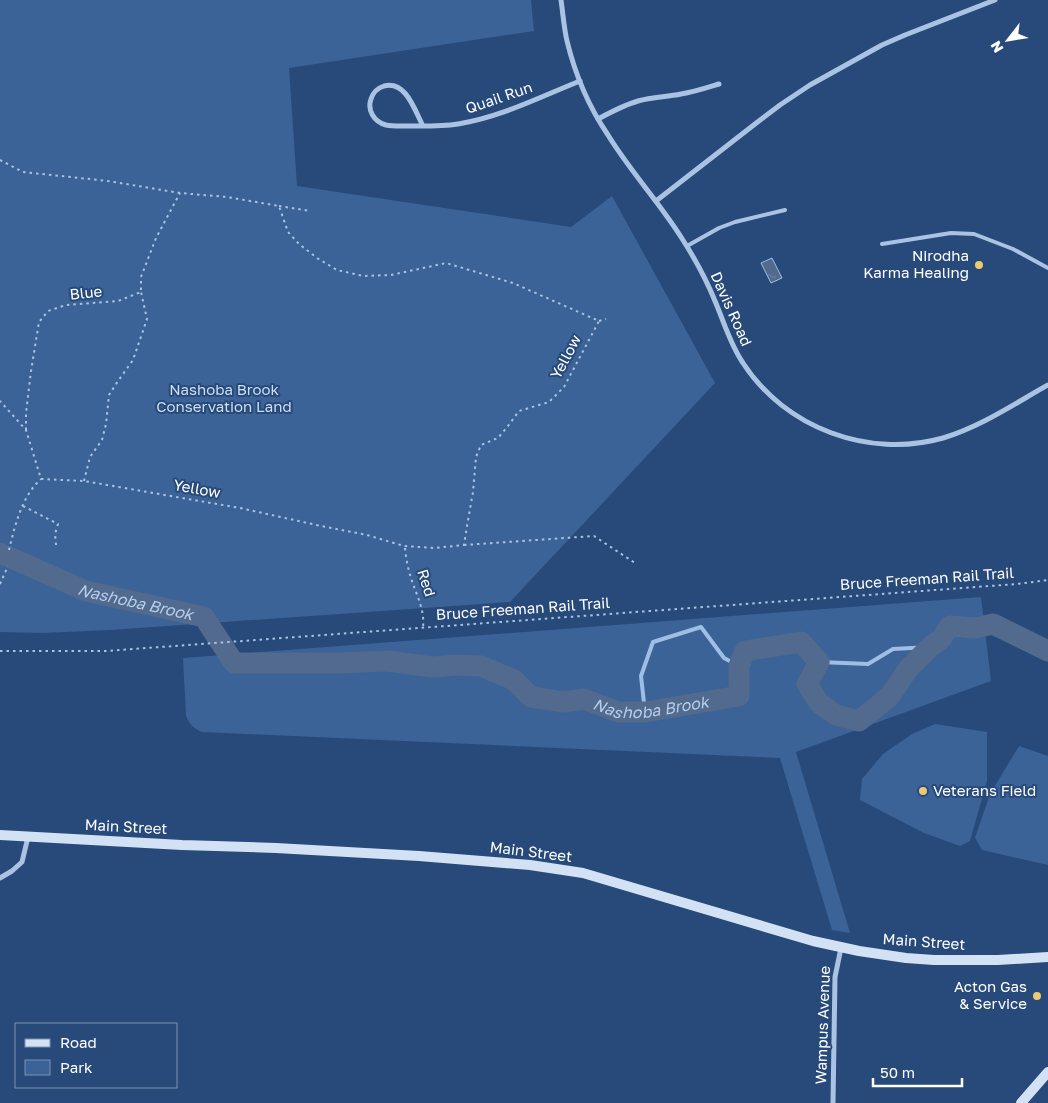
<svg xmlns="http://www.w3.org/2000/svg" width="1048" height="1103" font-family="'Golos Text',sans-serif">
  <style>
    .green { fill: #3b6397 }
    .water { fill: url(#water-ripples); stroke: #9fbee4 }
    .lines { fill: none; stroke-linecap: round; stroke-linejoin: round }
    .stream { stroke: #9fbee4; stroke-width: 4 }
    .river { stroke: #516a8d; stroke-width: 21 }
    .path { stroke: #abc3e3; stroke-width: 2; stroke-dasharray: 2.5 4; stroke-linecap: butt }
    .lane { stroke: #abc3e3; stroke-width: 4 }
    .street { stroke: #abc3e3; stroke-width: 5 }
    .secondary { stroke: #d3e1f4; stroke-width: 10 }
    .poi-dot { fill: #ebca71; stroke: #274a7a; stroke-width: 2 }
    .labels { text-anchor: middle; stroke-width: 4; stroke-linejoin: round; paint-order: stroke }
    .street-label { font-size: 15px; fill: #fff; stroke: #274a7a }
    .poi-label { font-size: 15px; fill: #fff; stroke: #274a7a; text-anchor: end }
    .park-label { font-size: 15px; fill: #cddef3; stroke: #274a7a }
    .water-label { font-size: 16px; font-style: italic; fill: #b6cdeb; stroke: #274a7a }
  </style>
  <defs>
    <pattern id="water-ripples" width="26" height="14" patternUnits="userSpaceOnUse" patternTransform="scale(1.25)"><rect width="26" height="14" fill="#516a8d"/><path d="M2 4q2-2 4 0t4 0M15 11q2-2 4 0t4 0" fill="none" stroke="#6b809e"/></pattern>
  </defs>
  <rect width="100%" height="100%" fill="#274a7a"/>
  <g class="green">
    <path d="M0,0H531L534,31L289,68L297,186L571,227L612,196L715,383L510,602L110,630L43,633L0,632Z"/>
    <path d="M981,597L991,681L796,752L850,933L832,930L780,758L202,732C193,728 189,724 186,715L183,658Z"/>
    <path d="M935,724L987,732V781L970,841L960,846L924,833L860,800L862,779L883,754L912,734Z"/>
    <path d="M1019,746L1048,756V865L982,850L975,838L990,794Z"/>
  </g>
  <path class="water" d="M772,258L782,278L771,283L761,263Z"/>
  <g class="lines">
    <g class="stream">
      <path d="M819,662L868,664L893,649L930,647"/>
      <path d="M645,712L641,676L653,642L701,627L724,658L739,666"/>
    </g>
    <path class="river" id="s1" d="M0,553L86,591L204,617L234,663H340L387,661L433,667L455,665L481,666L514,680L531,697L564,702L584,699L618,712H645L739,696V666L745,651L801,642L819,662L807,684L819,703L836,715L859,721L890,696L908,669L930,647L941,639L950,626L975,628L993,624L1048,651"/>
    <g class="path">
      <path d="M0,160L23,172L108,181L180,193L227,197L279,206L288,232L299,244L317,258L337,270L363,276L391,275L446,263L513,283L599,321L564,387L549,402L519,411L508,426L498,438L481,445L476,457L473,492L467,526L464,545L435,548L404,546L367,535L321,526L240,508L84,481L41,479L26,430L0,401"/>
      <path d="M279,206L311,211"/>
      <path d="M599,321L606,319"/>
      <path d="M26,430V413L31,371L39,322L48,311L66,305L118,301L141,292V277L156,238L180,193"/>
      <path d="M84,481L90,457L102,440L106,424L109,395L118,381L133,360L147,319L141,292"/>
      <path d="M23,506L58,524L55,534L56,545"/>
      <path d="M464,545L594,536L635,563"/>
      <path d="M405,548C406,558 408,569 411,578C416,594 425,610 423,627"/>
      <path d="M9,550C15,525 22,496 41,479"/>
      <path d="M0,584L8,566"/>
      <path d="M0,651H106L1017,584L1048,580"/>
    </g>
    <g class="lane">
      <path d="M882,244L951,233L974,234L1013,249L1048,268"/>
      <path d="M687,246L719,228L735,222L785,210"/>
    </g>
    <g class="street">
      <path d="M561,0C563,14 564,28 567,41C575,74 589,107 608,135C630,171 659,202 681,237C694,257 706,279 715,301C724,322 730,344 743,363C785,428 869,459 943,438C980,427 1014,404 1048,385"/>
      <path d="M598,119C611,112 624,105 638,101C652,97 666,97 681,94C694,92 706,88 719,84"/>
      <path d="M423,126C415,111 406,80 384,86C378,88 373,92 371,99C367,110 374,122 386,125C391,126 396,126 401,126C420,126 439,127 458,124C501,117 540,97 580,81"/>
      <path d="M656,201L755,124L780,105L810,85L882,45L905,35L995,0"/>
      <path d="M0,878L12,871L22,862L28,837"/>
      <path d="M833,1103L835,977L841,948"/>
    </g>
    <g class="secondary">
      <path d="M0,835L182,845L276,848L419,856L530,865L583,873L813,941L859,951L906,958L934,960H998L1048,957"/>
      <path d="M1021,1103L1048,1072"/>
    </g>
  </g>
  <g class="poi-dot">
    <circle cx="979" cy="265" r="5"/>
    <circle cx="923" cy="791" r="5"/>
    <circle cx="1037" cy="996" r="5"/>
  </g>
  <g class="labels">
    <g class="street-label">
      <text transform="translate(499 98) rotate(-19)" y="5">Quail Run</text>
      <text transform="translate(86 293) rotate(-6)" y="5">Blue</text>
      <text transform="translate(731 309) rotate(66)" y="5">Davis Road</text>
      <text transform="translate(566 357) rotate(-62)" y="5">Yellow</text>
      <text transform="translate(197 489) rotate(10)" y="5">Yellow</text>
      <text transform="translate(927 579) rotate(-4)" y="5">Bruce Freeman Rail Trail</text>
      <text transform="translate(426 583) rotate(72)" y="5">Red</text>
      <text transform="translate(523 609) rotate(-4)" y="5">Bruce Freeman Rail Trail</text>
      <text transform="translate(126 827) rotate(3)" y="5">Main Street</text>
      <text transform="translate(531 852) rotate(7)" y="5">Main Street</text>
      <text transform="translate(924 942) rotate(4)" y="5">Main Street</text>
      <text transform="translate(823 1025) rotate(-88)" y="5">Wampus Avenue</text>
    </g>
    <g class="poi-label">
      <text x="969" y="261">Nirodha<tspan x="969" dy="17">Karma Healing</tspan></text>
      <text x="933" y="796" text-anchor="start">Veterans Field</text>
      <text x="1027" y="992">Acton Gas<tspan x="1027" dy="17">&amp; Service</tspan></text>
    </g>
    <g class="park-label">
      <text x="224" y="395">Nashoba Brook<tspan x="224" dy="17">Conservation Land</tspan></text>
    </g>
    <g class="water-label">
      <text dy="6" stroke="none"><textPath href="#s1" startOffset="145">Nashoba Brook</textPath></text>
      <text dy="6" stroke="none"><textPath href="#s1" startOffset="700">Nashoba Brook</textPath></text>
    </g>
  </g>
  <rect x="15" y="1023" width="162" height="65" fill="#274a7a" stroke="#7d92af"/>
  <rect x="25" y="1039" width="25" height="8" fill="#d3e1f4" stroke="#7d92af"/>
  <text x="60" y="1048" font-size="15" fill="#ffffff">Road</text>
  <rect x="25" y="1060" width="25" height="15" fill="#3b6397" stroke="#7d92af"/>
  <text x="60" y="1073" font-size="15" fill="#ffffff">Park</text>
  <g transform="translate(1008 40) rotate(239)" stroke="#274a7a" stroke-width="4" paint-order="stroke">
  <path d="M0-4L9 19L0 12L-9 19Z" fill="#ffffff"/>
  <text y="-8" font-size="14" font-weight="bold" text-anchor="middle" fill="#ffffff">N</text>
  </g>
  <path d="M873 1078v8h89v-8" fill="none" stroke="#ffffff" stroke-width="2.5"/>
  <text x="880" y="1078" font-size="15" fill="#ffffff" stroke="#274a7a" stroke-width="4" paint-order="stroke">50 m</text>
</svg>
